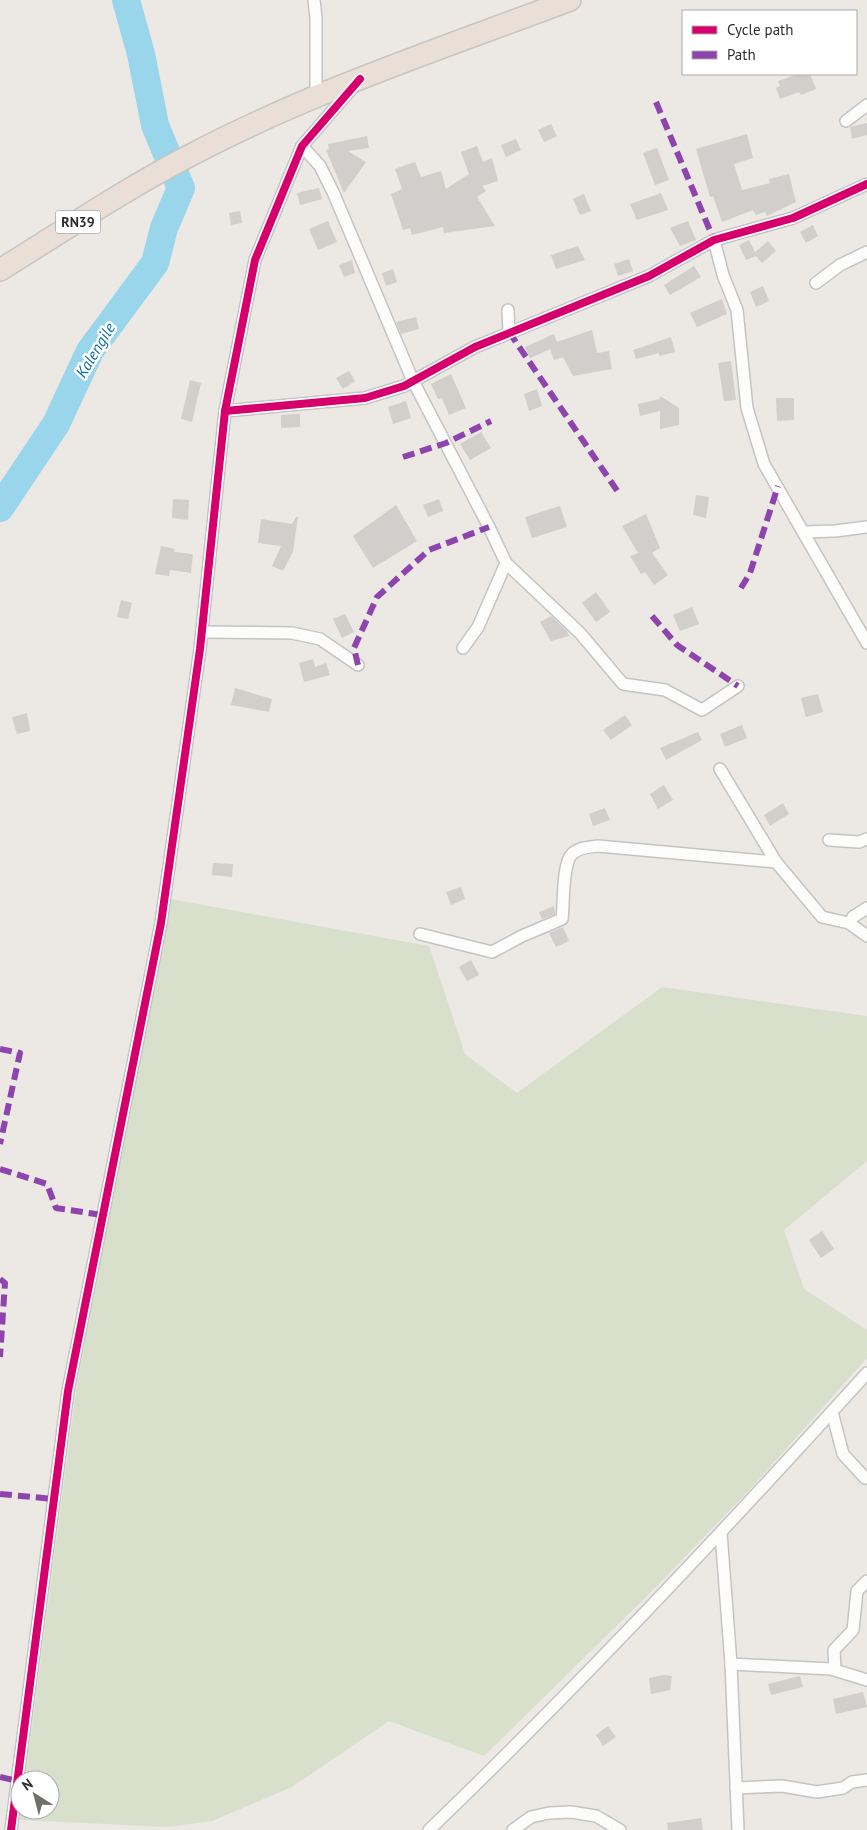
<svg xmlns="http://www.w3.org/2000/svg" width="867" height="1830" font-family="'PT Sans',sans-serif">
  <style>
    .cemetery { fill: #d8e0cc }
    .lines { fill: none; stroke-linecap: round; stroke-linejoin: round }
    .river { stroke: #99d6ec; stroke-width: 28 }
    .building { fill: #d1cecb }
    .street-casing { stroke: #c5c4c5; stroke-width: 14 }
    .highway-casing { stroke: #c6c5c4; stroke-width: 24 }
    .street { stroke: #fcfcfb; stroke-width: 11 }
    .highway { stroke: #eadfd6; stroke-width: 21 }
    .quiet { stroke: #8e44ad; stroke-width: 6; stroke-dasharray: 12 6; stroke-linecap: butt }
    .cycleway-casing { stroke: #fff; stroke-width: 11 }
    .cycleway { stroke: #d6006c; stroke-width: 8 }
    .labels { text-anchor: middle; stroke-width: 5; stroke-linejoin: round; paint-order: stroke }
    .shield { fill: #fff; stroke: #6d6d6d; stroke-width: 1 }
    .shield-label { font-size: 14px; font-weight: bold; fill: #2e2e2e }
    .water-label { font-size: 16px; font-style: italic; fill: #0d6fa3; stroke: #fff }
  </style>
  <rect width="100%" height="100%" fill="#ece8e4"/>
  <path class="cemetery" d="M170,899L429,946L465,1054L517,1093L662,987L867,1016V1161L784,1230L804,1289L867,1330V1358L753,1486L654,1589L484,1756L389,1721L292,1787L212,1821L168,1827L20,1820L21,1810H50V1780H25L76,1390Z"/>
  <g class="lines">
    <path class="river" d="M0,508L56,424L90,351L155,263L164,228L181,188L155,125L141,54L126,0"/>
  </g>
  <g class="building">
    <path d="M798,74H810L816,89L801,95L799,92L780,99L776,88L780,86L778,81Z"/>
    <path d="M867,123V135L852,139L850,127Z"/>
    <path d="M551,124L557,136L544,142L538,130Z"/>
    <path d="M747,134L753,158L734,164L742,190L770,183L769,179L789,174L796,202L767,216L765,212L756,215L753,210L722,222L713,196L710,197L696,149Z"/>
    <path d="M367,136L369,148L348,151L366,162L344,193L326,150L329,149L328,144Z"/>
    <path d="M516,139L521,150L506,157L501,145Z"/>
    <path d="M477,146L483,162L492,158L498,181L482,186L486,191L477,197L495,226L444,233L443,227L412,235L410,228L403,230L391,194L402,189L395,169L415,162L421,177L441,171L446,189L469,174L461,152Z"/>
    <path d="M657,148L669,180L655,185L643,153Z"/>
    <path d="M319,188L322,199L300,205L297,193Z"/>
    <path d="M661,193L668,210L637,220L630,204Z"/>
    <path d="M584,194L591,211L580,215L573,199Z"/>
    <path d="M240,211L242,223L231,225L229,213Z"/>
    <path d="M328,221L337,242L318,250L309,229Z"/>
    <path d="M688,221L696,240L680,246L670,228Z"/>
    <path d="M813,225L818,236L806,243L800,232Z"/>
    <path d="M749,240L755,252L768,241L776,251L762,263L756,256L746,260L739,245Z"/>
    <path d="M578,246L585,260L556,269L551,255Z"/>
    <path d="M629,259L633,271L618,276L614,264Z"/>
    <path d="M352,260L355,273L344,277L339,265Z"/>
    <path d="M694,266L701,277L670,295L664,285Z"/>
    <path d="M393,269L397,282L386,286L382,273Z"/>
    <path d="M763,286L769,301L756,307L750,292Z"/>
    <path d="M722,299L727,314L697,327L690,313Z"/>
    <path d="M416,317L419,329L401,334L396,322Z"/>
    <path d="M592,330L597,353L609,351L612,369L573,376L563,357L554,360L550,349L530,358L525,347L554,334L557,342Z"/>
    <path d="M671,337L675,352L659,356V353L636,359L633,350Z"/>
    <path d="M731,361L736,400L724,401L718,363Z"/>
    <path d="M349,371L355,381L343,389L336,378Z"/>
    <path d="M451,374L466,408L449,415L442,398L438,399L431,384Z"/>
    <path d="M190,380L201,383L192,422L181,419Z"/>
    <path d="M537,389L542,406L529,411L524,394Z"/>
    <path d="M660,396L679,408V425L660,429V411L640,416L638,404L660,399Z"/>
    <path d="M776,398H794V420L777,421Z"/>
    <path d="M406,401L411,418L393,424L388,407Z"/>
    <path d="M300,414V427L281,428V415Z"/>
    <path d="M481,432L491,448L470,460L460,444Z"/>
    <path d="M696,495L709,497L706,518L693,515Z"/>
    <path d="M173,499L189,500L188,520L172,518Z"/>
    <path d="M439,499L443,511L428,517L423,505Z"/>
    <path d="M396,505L417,541L373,568L353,536Z"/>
    <path d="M560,506L567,527L532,538L525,517Z"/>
    <path d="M646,514L660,548L652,553L668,575L654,585L645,572L641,574L630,556L638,553L622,526Z"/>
    <path d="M296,517H298L293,552L283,571L272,566L281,546L258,543L261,519L292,524Z"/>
    <path d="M161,546L175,549L174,552L193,554L191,573L170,570L169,576L155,574Z"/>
    <path d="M596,592L610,612L596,622L582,603Z"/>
    <path d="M121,600L132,603L128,619L117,617Z"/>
    <path d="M692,607L699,624L680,631L673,615Z"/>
    <path d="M345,614L354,632L342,638L333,619Z"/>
    <path d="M551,616L567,631L569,636L551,641L540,622Z"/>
    <path d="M313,659L315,667L326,663L330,675L304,682L299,663Z"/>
    <path d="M235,688L272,699L269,712L231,705Z"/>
    <path d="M818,694L823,712L806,717L801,698Z"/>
    <path d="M27,713L30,731L17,734L12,717Z"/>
    <path d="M625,715L632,725L611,740L603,730Z"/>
    <path d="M742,725L747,738L725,747L720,734Z"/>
    <path d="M698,732L702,740L666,760L660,748Z"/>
    <path d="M664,785L673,800L658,809L650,794Z"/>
    <path d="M783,803L789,814L770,826L764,815Z"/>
    <path d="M605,808L610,820L593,826L589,814Z"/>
    <path d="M213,863L233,864L232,877L212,875Z"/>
    <path d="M461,887L465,899L451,905L446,892Z"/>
    <path d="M554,906L555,914L542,919L539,912Z"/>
    <path d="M563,927L569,941L556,947L549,933Z"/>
    <path d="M471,960L479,975L467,981L459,967Z"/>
    <path d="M822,1231L834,1249L821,1258L809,1240Z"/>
    <path d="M664,1675L672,1676L670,1690L651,1694L649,1678Z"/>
    <path d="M800,1676L803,1687L771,1695L768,1684Z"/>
    <path d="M863,1692L867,1707L836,1714L833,1699Z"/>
    <path d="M608,1726L616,1737L603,1746L596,1735Z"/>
    <path d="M701,1818L703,1830H668L667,1823Z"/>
  </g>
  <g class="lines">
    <g class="street-casing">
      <g id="street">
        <path d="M314,0L316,18V97"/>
        <path d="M846,121L867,105"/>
        <path d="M302,146L320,166L333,192L413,381L489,527L506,563L478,627L463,648"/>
        <path d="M714,240L723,275L737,310L747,408L764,464L803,532L835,531L867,527"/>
        <path d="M816,283L840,265L867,252"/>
        <path d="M508,310L509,332"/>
        <path d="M225,411L365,398L404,386L475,347L649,276L714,240L793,218L867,184"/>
        <path d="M803,532L867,643"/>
        <path d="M506,563L580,633L623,684L665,690L702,710L738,686"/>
        <path d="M202,632L292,633L320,639L358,665"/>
        <path d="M720,769L776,862L822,917L849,923L867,936"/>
        <path d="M829,840L859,842L867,839"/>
        <path d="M849,923L853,917L867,908"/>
        <path d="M420,934L492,952L522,936L562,919C564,904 562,864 572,854C579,847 590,847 598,846L776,862"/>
        <path d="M832,1412L843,1454L865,1478L867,1477"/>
        <path d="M721,1533L731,1664L738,1830"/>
        <path d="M731,1664L831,1669L867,1680"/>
        <path d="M835,1670L834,1650L853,1630L857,1591L867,1581"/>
        <path d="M736,1788L782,1786L817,1792L843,1788L852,1782L867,1780"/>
        <path d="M11,1830L68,1391L161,923L200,649L225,411L255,260L302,146L354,86"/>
        <path d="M429,1830C581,1684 726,1529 867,1373"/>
        <path d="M513,1830L531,1817L549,1813L571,1812L596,1816L620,1830"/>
      </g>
    </g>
    <g class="highway-casing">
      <path id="highway" d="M0,270C63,231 125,189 191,155C312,91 443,48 570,0"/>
    </g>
    <use href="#street" class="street"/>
    <use href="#highway" class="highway"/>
    <g class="quiet">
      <path d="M656,102L714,240"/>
      <path d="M509,332L618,492"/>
      <path d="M403,457L446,443L491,421"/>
      <path d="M741,588L750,573L778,486"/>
      <path d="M652,616L677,645L738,686"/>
      <path d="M358,665L354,648L377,597L429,550L489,527"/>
      <path d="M0,1049L20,1053L0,1144"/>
      <path d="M0,1169L47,1184L56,1208L102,1215"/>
      <path d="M0,1279L5,1283L0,1357"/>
      <path d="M0,1494L54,1499"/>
      <path d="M0,1777L18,1781"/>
    </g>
    <g class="cycleway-casing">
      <g id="cycleway">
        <path d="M225,411L365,398L404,386L475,347L649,276L714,240L793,218L867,184"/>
        <path d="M11,1830L68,1391L161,923L200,649L225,411L255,260L302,146L360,79"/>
      </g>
    </g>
    <use href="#cycleway" class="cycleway"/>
  </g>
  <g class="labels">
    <rect class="shield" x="55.5" y="210.5" width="45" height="23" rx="4"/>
    <g class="shield-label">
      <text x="78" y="227">RN39</text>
    </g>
    <g class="water-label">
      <text transform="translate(95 350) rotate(-59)" y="6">Kalengile</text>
    </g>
  </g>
  <rect x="682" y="10" width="175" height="65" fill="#ffffff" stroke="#ababab"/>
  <rect x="692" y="26" width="25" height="8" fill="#d6006c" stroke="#ababab"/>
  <text x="727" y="35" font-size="15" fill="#2e2e2e">Cycle path</text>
  <rect x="692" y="51" width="25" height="8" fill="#8e44ad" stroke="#ababab"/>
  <text x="727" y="60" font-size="15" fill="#2e2e2e">Path</text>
  <g transform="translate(35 1795) rotate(324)"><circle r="24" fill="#ffffff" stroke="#ababab"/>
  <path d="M0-4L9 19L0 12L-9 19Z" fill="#706f6e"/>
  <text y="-8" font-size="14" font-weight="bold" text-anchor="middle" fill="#2e2e2e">N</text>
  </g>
</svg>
